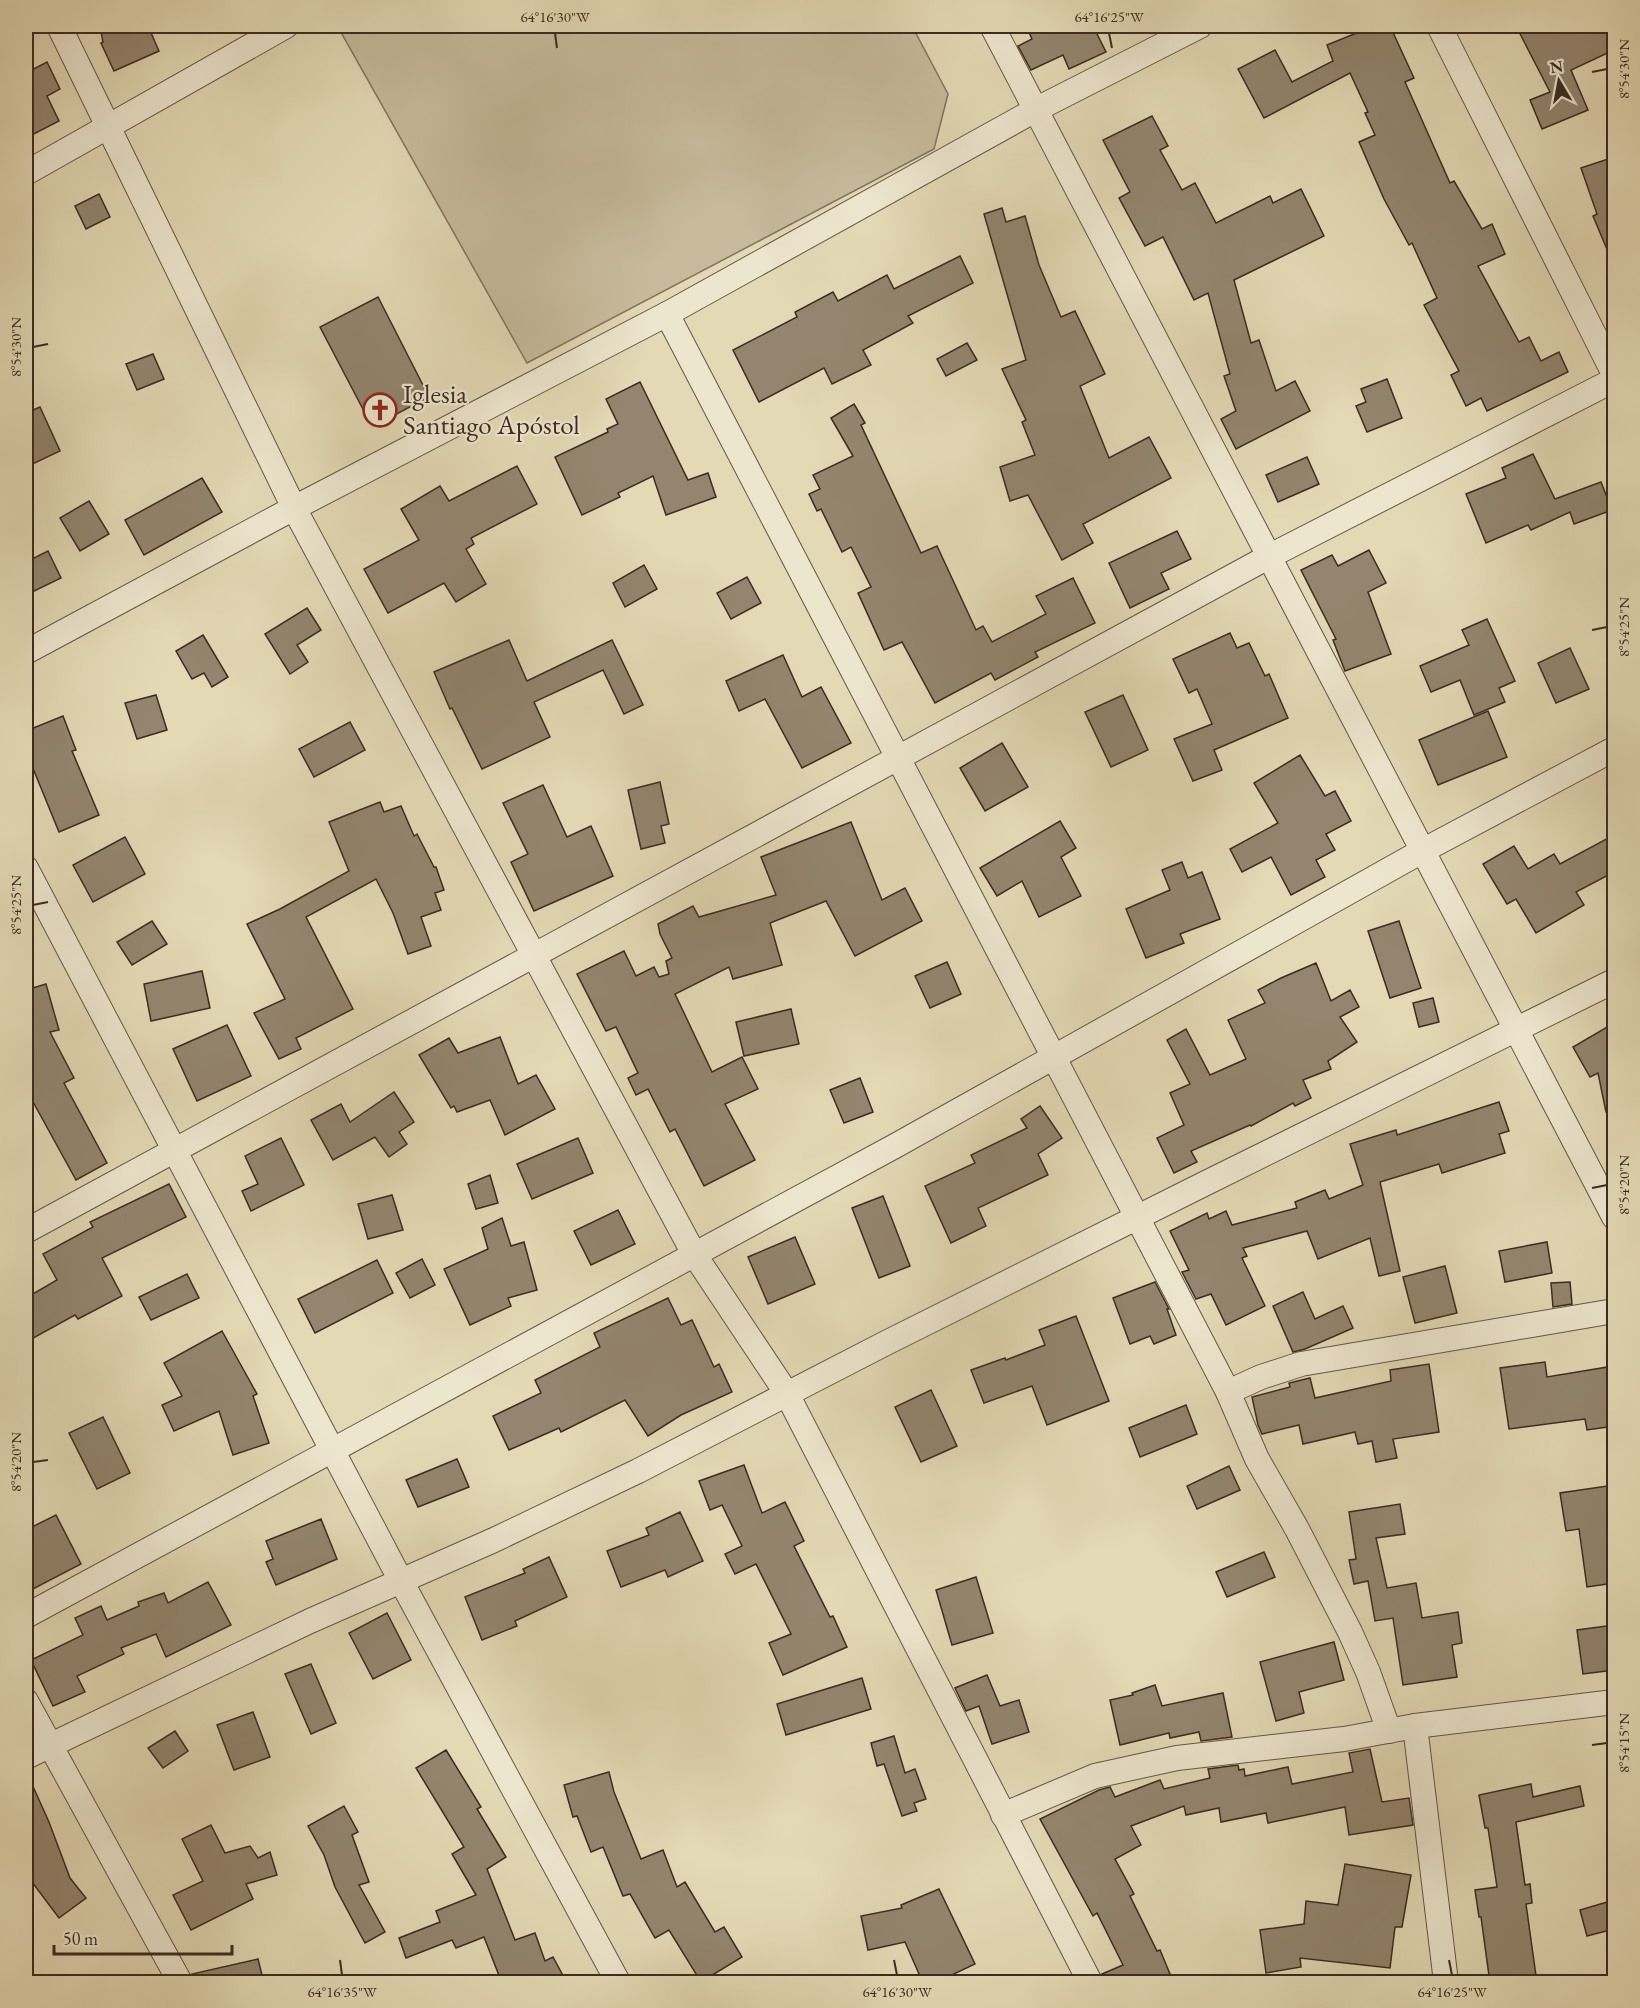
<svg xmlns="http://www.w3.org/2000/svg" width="1640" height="2008" font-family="'EB Garamond',serif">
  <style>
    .green { fill: #c7bb9c; stroke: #827360; stroke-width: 1.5 }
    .building { fill: #93856f; stroke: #3c2b23; stroke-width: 1.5 }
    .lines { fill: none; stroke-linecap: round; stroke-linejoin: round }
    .street-casing { stroke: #665648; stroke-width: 26 }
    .street { stroke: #ede6cf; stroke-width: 24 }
    .ticks { fill: none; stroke: #3c2b23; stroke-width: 2 }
    .labels { text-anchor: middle; stroke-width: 4.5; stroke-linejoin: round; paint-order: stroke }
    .poi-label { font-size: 27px; fill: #3c2b23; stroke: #ede6cf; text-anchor: start }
    .neatline { fill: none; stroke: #3c2b23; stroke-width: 2 }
    .ticks-label { font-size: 15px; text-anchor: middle; fill: #3c2b23 }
  </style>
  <rect width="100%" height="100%" fill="#e3d9b5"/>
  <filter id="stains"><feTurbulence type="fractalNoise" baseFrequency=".00333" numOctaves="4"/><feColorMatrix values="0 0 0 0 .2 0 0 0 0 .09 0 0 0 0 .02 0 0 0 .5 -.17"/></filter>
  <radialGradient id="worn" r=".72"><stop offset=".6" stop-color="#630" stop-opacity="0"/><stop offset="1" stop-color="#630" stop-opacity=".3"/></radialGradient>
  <path class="green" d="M359,26H912L948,94L934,149L527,363L342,34Z"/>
  <g class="building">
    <path d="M100,26H148L159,51L114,71L101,43L103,42Z"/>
    <path d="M1026,26H1093L1106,52L1069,69L1063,55L1031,70L1018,46L1032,39Z"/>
    <path d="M1374,26H1390L1414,78L1405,82L1450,183L1454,181L1482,229L1492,224L1505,254L1478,266L1519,342L1529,337L1541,361L1559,352L1568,372L1487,411L1481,398L1466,406L1451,375L1459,371L1424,305L1437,298L1412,243L1409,245L1384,199L1359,142L1375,135L1365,113L1368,112L1350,73L1264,118L1238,69L1275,50L1292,82L1333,61L1327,45Z"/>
    <path d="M1516,26H1614V50L1571,70L1588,110L1542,129L1530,100L1550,92Z"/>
    <path d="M47,62L60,89L47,96L59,121L26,138V73Z"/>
    <path d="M1152,116L1168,146L1160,150L1182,190L1195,183L1216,223L1270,196L1273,203L1301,189L1324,236L1234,280L1251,343L1259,340L1276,391L1295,381L1310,411L1236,449L1221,419L1236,411L1224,376L1230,374L1208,293L1194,300L1163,237L1145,246L1119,198L1130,192L1103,140Z"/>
    <path d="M1614,157V266L1593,216L1597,214L1581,168Z"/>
    <path d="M99,194L110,217L86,229L75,206Z"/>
    <path d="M1002,208L1006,222L1025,216L1039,265L1061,317L1075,311L1105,374L1080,386L1109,458L1149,437L1171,478L1083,524L1093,543L1062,560L1028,495L1010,501L1000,467L1035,455L1022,422L1026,420L1002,369L1026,360L984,214Z"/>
    <path d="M960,256L973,283L908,316L913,323L863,350L871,365L832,384L824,368L759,402L733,350L797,317L795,312L833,292L838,301L887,275L894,289Z"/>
    <path d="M378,297L429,397L389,418L382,404L365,413L320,327Z"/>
    <path d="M967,343L977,360L946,376L937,359Z"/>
    <path d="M153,354L164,379L137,390L126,364Z"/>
    <path d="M1387,379L1402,418L1367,432L1356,406L1366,402L1361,389Z"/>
    <path d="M640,382L688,480L708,473L716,497L666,515L653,476L618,493L620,497L582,515L555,457L608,432L607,429L618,424L606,399Z"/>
    <path d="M854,404L865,423L861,425L921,553L937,546L976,630L983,626L992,642L1046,614L1036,596L1073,578L1095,623L1035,652L1038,657L995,680L991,673L935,703L902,642L884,650L858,593L871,587L851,547L842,552L821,509L817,511L809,494L820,489L813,475L853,456L831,418Z"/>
    <path d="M40,407L60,451L26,467V413Z"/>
    <path d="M1533,454L1555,499L1601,482L1612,510L1574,524L1570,512L1531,530L1528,525L1486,543L1466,494L1506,478L1502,468Z"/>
    <path d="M1307,457L1319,484L1278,502L1266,475Z"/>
    <path d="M517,466L537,504L471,538L474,544L466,549L486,584L456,602L444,583L388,613L364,569L419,540L401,509L440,486L449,501Z"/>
    <path d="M202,478L222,512L144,555L125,520Z"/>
    <path d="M89,501L109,534L80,551L60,518Z"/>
    <path d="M1177,531L1191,559L1161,573L1169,589L1130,608L1109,563Z"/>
    <path d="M1369,550L1386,583L1368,592L1391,654L1345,671L1333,640L1336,639L1301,570L1332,555L1338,566Z"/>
    <path d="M48,551L61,578L26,595V562Z"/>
    <path d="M644,565L657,589L625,607L613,583Z"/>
    <path d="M747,577L761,603L731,619L717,593Z"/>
    <path d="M307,608L321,630L297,645L308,662L290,674L265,634Z"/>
    <path d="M1487,619L1515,681L1499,688L1505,702L1474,715L1460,680L1431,692L1420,666L1469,645L1462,630Z"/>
    <path d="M1230,633L1237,648L1249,643L1265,676L1269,674L1288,718L1214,750L1222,770L1193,781L1174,739L1212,724L1197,689L1189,693L1173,659Z"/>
    <path d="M203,635L228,677L212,687L204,673L192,679L176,651Z"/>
    <path d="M509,640L527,681L612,640L643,705L624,714L603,670L534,702L550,737L482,769L452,708L450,709L434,672Z"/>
    <path d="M1570,648L1589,689L1556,703L1538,663Z"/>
    <path d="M783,655L802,697L821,687L851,743L802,768L765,699L739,711L726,681Z"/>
    <path d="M156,695L167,730L137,739L125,703Z"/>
    <path d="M1123,695L1148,750L1111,767L1085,712Z"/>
    <path d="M1488,711L1507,757L1438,785L1419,740Z"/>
    <path d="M63,716L76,750L72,751L99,815L59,832L32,766L26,769V731Z"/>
    <path d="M350,722L365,750L314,777L299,749Z"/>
    <path d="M1002,743L1028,787L985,811L960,768Z"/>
    <path d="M1300,755L1325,796L1335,791L1351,821L1326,834L1335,850L1316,860L1325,877L1291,895L1271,857L1242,872L1230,849L1278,823L1254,783Z"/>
    <path d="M660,782L669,824L661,826L665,843L641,849L628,790Z"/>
    <path d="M543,785L567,837L591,826L613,876L534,911L511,862L528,854L503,803Z"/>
    <path d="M380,802L384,812L401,806L414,836L417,834L434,867H436L444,890L435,893L441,910L421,917L431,946L408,954L393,913L376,879L306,917L353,1009L296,1038L301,1049L279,1059L254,1013L285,999L247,924L280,909L349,871L329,822Z"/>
    <path d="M1060,821L1076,848L1061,857L1081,896L1039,917L1022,881L997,896L980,868Z"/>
    <path d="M851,822L882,900L905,888L922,921L855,956L826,901L770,923L782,965L733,979L729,967L675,994L712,1072L742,1057L758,1089L725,1104L755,1160L704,1186L675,1129L670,1132L648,1089L636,1095L628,1078L638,1073L616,1027L606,1031L577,974L624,951L636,976L654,967L659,977L669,974L666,961L672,958L660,934L658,924L693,906L699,917L776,895L761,857Z"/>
    <path d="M1614,835V872L1576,892L1584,905L1536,933L1516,899L1507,904L1483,864L1514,846L1528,869L1554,854L1560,864Z"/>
    <path d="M125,837L145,874L93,902L73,865Z"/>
    <path d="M1182,862L1188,878L1202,872L1220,919L1180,934L1184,943L1146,958L1126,909L1170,890L1162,870Z"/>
    <path d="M152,921L167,944L132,965L117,942Z"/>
    <path d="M1399,921L1421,988L1390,998L1368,931Z"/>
    <path d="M947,962L961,994L930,1008L915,976Z"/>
    <path d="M1316,963L1331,1001L1350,990L1359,1007L1340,1017L1357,1042L1328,1061L1331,1069L1303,1080L1311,1098L1295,1106L1293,1103L1251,1126L1250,1125L1191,1151L1197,1162L1174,1173L1157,1138L1184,1125L1170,1093L1190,1084L1167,1040L1186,1029L1210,1075L1246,1059L1228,1020L1265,1003L1258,990L1281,978Z"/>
    <path d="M202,971L210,1008L151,1021L144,984Z"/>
    <path d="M46,984L59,1030L50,1032L74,1078L64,1083L107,1163L76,1180L26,1089V990Z"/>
    <path d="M1433,998L1439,1022L1419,1027L1413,1003Z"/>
    <path d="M791,1009L799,1044L744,1056L736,1022Z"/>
    <path d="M1614,1023V1111L1606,1112L1598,1073L1590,1077L1573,1047Z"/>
    <path d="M227,1025L251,1076L197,1101L173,1049Z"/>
    <path d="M500,1037L518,1084L536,1075L555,1109L505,1135L490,1100L457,1112L454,1106L451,1108L419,1055L449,1038L458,1053Z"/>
    <path d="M860,1078L873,1112L844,1123L830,1090Z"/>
    <path d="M394,1092L414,1122L399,1132L407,1144L389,1157L375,1137L333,1160L311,1120L341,1104L350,1122Z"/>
    <path d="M1499,1102L1509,1131L1499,1134L1505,1153L1442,1173L1439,1164L1380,1182L1400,1271L1379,1276L1370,1238L1318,1259L1307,1231L1243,1248L1247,1256L1242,1258L1265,1306L1226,1325L1211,1294L1196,1299L1182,1272L1189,1270L1170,1231L1207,1213L1209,1219L1226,1211L1232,1225L1297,1208L1295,1202L1325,1190L1329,1199L1363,1185L1350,1144L1396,1130L1397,1135Z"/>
    <path d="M1040,1106L1062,1138L1038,1154L1048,1175L978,1208L986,1226L951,1243L925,1186L975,1163L971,1155L1027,1128L1021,1119Z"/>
    <path d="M281,1138L304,1185L251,1211L242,1191L258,1184L245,1156Z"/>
    <path d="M578,1138L593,1173L532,1199L517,1164Z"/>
    <path d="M490,1175L498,1203L476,1209L468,1184Z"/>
    <path d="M169,1184L186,1217L102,1258L122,1296L78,1319L75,1315L26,1342V1298L57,1280L43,1254L93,1227L90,1222Z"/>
    <path d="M392,1195L403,1230L368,1239L358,1204Z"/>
    <path d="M883,1196L910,1266L879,1278L852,1208Z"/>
    <path d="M618,1210L635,1244L591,1265L574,1231Z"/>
    <path d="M502,1218L511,1246L524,1242L537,1290L508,1298L511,1306L470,1325L444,1269L488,1249L482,1228Z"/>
    <path d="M795,1237L815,1284L768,1304L748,1257Z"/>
    <path d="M1547,1242L1552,1273L1505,1282L1499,1251Z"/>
    <path d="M422,1259L435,1285L410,1298L396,1273Z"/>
    <path d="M377,1260L393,1293L315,1333L298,1299Z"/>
    <path d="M1445,1266L1457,1313L1415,1323L1403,1277Z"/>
    <path d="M187,1274L199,1298L151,1320L139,1297Z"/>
    <path d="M1155,1282L1169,1309H1167L1176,1335L1154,1344L1150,1336L1130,1344L1113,1298Z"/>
    <path d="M1570,1282L1572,1304L1553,1307L1551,1283Z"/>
    <path d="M1303,1292L1315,1319L1343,1306L1353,1328L1305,1349L1293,1352L1273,1306Z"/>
    <path d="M668,1298L681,1325L692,1320L714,1367L719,1364L732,1392L681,1415L648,1436L625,1400L561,1432L559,1428L509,1450L493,1416L541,1393L535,1380L600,1347L594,1333Z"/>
    <path d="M1076,1316L1109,1401L1047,1425L1032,1386L984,1403L971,1370L1005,1358L1006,1360L1045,1345L1039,1330Z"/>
    <path d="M222,1331L257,1394L253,1396L269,1443L233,1455L219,1411L174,1431L162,1405L182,1396L164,1363Z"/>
    <path d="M1545,1362L1547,1377L1614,1366V1426L1587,1430L1585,1419L1509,1429L1500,1368Z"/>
    <path d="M1429,1364L1439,1432L1393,1439L1397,1458L1376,1462L1372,1441L1358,1444L1355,1432L1303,1444L1299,1425L1262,1434L1258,1425L1252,1397L1290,1387L1289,1383L1310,1378L1315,1398L1391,1381L1390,1370Z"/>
    <path d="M931,1390L957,1446L921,1462L895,1407Z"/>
    <path d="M1186,1405L1197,1434L1140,1457L1129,1428Z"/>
    <path d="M103,1417L130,1473L97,1489L69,1433Z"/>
    <path d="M457,1459L469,1487L418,1507L406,1480Z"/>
    <path d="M744,1465L762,1513L785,1502L804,1541L794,1546L830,1617L833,1616L847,1647L783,1675L769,1643L791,1634L756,1564L735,1574L725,1554L742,1546L722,1505L710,1510L699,1481Z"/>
    <path d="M1229,1466L1240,1490L1197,1509L1187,1486Z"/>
    <path d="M1614,1485V1583L1587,1587L1579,1529L1566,1531L1560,1493Z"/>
    <path d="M1400,1504L1405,1534L1376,1538L1387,1588L1416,1583L1422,1618L1458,1612L1462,1643L1452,1645L1457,1677L1403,1685L1393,1618L1375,1621L1368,1581L1354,1584L1349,1560L1356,1559L1349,1512Z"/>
    <path d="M680,1512L703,1561L668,1577L665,1570L621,1587L607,1551L649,1535L646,1528Z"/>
    <path d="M56,1515L81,1564L31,1590L26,1578V1530Z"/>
    <path d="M321,1519L337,1559L276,1585L266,1562L273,1559L266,1541Z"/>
    <path d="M1264,1552L1275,1577L1227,1597L1216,1572Z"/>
    <path d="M549,1557L567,1597L515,1621L517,1626L482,1640L465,1597L525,1573L523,1569Z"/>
    <path d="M976,1577L993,1633L952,1645L936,1590Z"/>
    <path d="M208,1582L231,1625L166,1657L156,1634L121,1648L124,1654L77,1676L85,1692L53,1706L31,1660L83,1635L75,1618L101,1606L107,1620L139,1606L138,1602L164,1593L168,1603Z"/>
    <path d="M387,1613L411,1660L373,1679L349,1633Z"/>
    <path d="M1614,1625V1670L1583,1674L1577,1630Z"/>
    <path d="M1334,1642L1344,1680L1299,1692L1304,1713L1276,1721L1260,1662Z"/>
    <path d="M311,1664L336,1723L311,1734L285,1674Z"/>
    <path d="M987,1675L1000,1706L1019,1700L1029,1732L992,1744L979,1706L966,1711L955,1688Z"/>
    <path d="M862,1678L871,1709L786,1735L777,1704Z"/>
    <path d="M1155,1685L1162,1706L1223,1693L1232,1737L1201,1741L1199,1732L1170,1738L1169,1733L1120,1745L1110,1700L1133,1695L1132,1693Z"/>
    <path d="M253,1712L270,1757L234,1770L217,1725Z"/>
    <path d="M175,1731L188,1751L163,1768L148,1748Z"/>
    <path d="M894,1736L905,1773L915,1769L926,1799L914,1803L917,1811L902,1816L884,1764L877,1766L871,1743Z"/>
    <path d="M1370,1749L1382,1802L1409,1798L1413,1825L1349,1835L1345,1807L1268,1823L1266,1813L1221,1822L1219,1808L1186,1815L1184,1806L1131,1826L1141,1845L1115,1859L1134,1894L1130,1896L1157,1951L1160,1950L1170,1974L1152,1983H1104L1102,1974L1123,1965L1097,1913L1093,1916L1040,1819L1099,1790L1110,1787L1115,1797L1160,1780L1164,1789L1210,1778L1208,1769L1238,1765L1239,1770L1244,1769L1245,1776L1288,1767L1292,1784L1353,1772L1349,1753Z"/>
    <path d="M446,1750L481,1807L477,1809L506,1857L487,1869L515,1940L535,1933L545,1961L553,1957L567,1983H506L504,1977L500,1978L484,1937L456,1948L452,1940L406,1958L399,1938L440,1922L436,1911L476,1895L452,1854L464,1847L416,1768Z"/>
    <path d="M26,1771L49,1822L70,1878L86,1898L59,1918L26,1874Z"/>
    <path d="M609,1772L614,1792L641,1859L663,1850L677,1887L685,1882L715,1932L724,1927L742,1957L701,1982L669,1930L655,1938L630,1894L623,1896L603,1847L591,1852L577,1816L573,1817L564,1785Z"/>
    <path d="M1531,1784L1533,1797L1580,1786L1584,1806L1516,1822L1525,1885L1530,1884L1532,1903L1526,1904L1537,1983H1490L1481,1917H1479L1475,1890L1497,1887L1488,1828H1485L1479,1795Z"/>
    <path d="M344,1806L358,1832L352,1835L369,1882L359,1885L385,1932L365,1943L335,1887L324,1855L308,1826Z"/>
    <path d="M211,1825L225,1853L250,1846L258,1858L270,1852L277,1875L246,1884L253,1899L191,1930L173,1895L203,1881L182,1839Z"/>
    <path d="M1345,1864L1411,1875L1402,1927H1395L1390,1968L1300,1958L1301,1967L1266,1973L1260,1930L1304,1924L1306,1901L1338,1905Z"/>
    <path d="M939,1889L975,1964L935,1983H923L905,1942L868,1950L861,1916L902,1908L901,1905Z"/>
    <path d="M1614,1900V1929L1587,1936L1580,1910Z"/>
    <path d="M258,1959L264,1983H194L192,1974Z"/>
  </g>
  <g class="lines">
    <g class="street-casing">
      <g id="street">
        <path d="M59,26L294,508L694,1254L787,1394L1090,1982"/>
        <path d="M992,26L1614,1217"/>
        <path d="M1439,26L1614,374"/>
        <path d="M26,173L286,26"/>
        <path d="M667,314L1228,1392L1257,1459L1297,1529L1350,1632L1368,1672L1389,1731"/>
        <path d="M26,652L294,508L667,314L1037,109L1200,26"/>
        <path d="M26,868L401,1581L618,1982"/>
        <path d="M26,1231L1270,556L1614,380"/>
        <path d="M1228,1392L1261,1377L1301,1364L1614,1311"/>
        <path d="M26,1616L895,1146L1424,850L1614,749"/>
        <path d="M26,1701L180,1982"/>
        <path d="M1415,1726L1446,1982"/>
        <path d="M26,1757L310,1621L494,1540L638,1471L884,1344L1202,1185L1614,981"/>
        <path d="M1003,1815L1095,1776L1177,1758L1344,1739L1415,1726L1614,1702"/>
      </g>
    </g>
    <use href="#street" class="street"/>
  </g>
  <path class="ticks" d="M555,33L557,48M1109,33L1112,48M1592,72L1607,69M33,347L48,344M1592,630L1607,627M33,905L48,902M1592,1188L1607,1185M33,1462L48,1460M1592,1745L1607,1743M340,1960L342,1975M894,1960L897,1975M1449,1960L1452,1975"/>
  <defs>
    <g id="church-ring" transform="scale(1.725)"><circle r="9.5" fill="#ede6cf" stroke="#8f2418" stroke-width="1.5"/><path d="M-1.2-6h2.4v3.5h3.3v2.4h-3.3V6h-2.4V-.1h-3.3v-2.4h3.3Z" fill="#8f2418"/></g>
  </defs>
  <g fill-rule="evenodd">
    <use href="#church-ring" x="380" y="410"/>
  </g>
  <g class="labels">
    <g class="poi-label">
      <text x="403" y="403">Iglesia<tspan x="403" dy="31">Santiago Apóstol</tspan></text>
    </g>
  </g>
  <rect width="1640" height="2008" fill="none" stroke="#e3d9b5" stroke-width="66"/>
  <g transform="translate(1559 81) rotate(350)" stroke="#ede6cf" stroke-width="4.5" paint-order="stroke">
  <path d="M0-4.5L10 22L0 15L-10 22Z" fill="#3c2b23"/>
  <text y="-9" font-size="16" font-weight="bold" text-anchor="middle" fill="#3c2b23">N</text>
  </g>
  <path d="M54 1945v9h178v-9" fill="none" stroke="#3c2b23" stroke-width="3"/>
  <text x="63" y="1945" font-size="18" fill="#3c2b23" stroke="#ede6cf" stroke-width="4.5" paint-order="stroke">50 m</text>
  <rect x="33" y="33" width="1574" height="1942" class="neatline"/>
  <g class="ticks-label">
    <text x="555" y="22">64°16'30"W</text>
    <text x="1109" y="22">64°16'25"W</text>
    <text transform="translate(1624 69) rotate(-90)" y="5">8°54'30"N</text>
    <text transform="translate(16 347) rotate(-90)" y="5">8°54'30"N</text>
    <text transform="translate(1624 627) rotate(-90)" y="5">8°54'25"N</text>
    <text transform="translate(16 905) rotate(-90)" y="5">8°54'25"N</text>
    <text transform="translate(1624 1185) rotate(-90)" y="5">8°54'20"N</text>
    <text transform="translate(16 1462) rotate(-90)" y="5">8°54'20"N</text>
    <text transform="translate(1624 1743) rotate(-90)" y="5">8°54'15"N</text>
    <text x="342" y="1997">64°16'35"W</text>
    <text x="897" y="1997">64°16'30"W</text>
    <text x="1452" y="1997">64°16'25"W</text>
  </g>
  <rect width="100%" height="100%" filter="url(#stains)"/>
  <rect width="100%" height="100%" fill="url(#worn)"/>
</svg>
